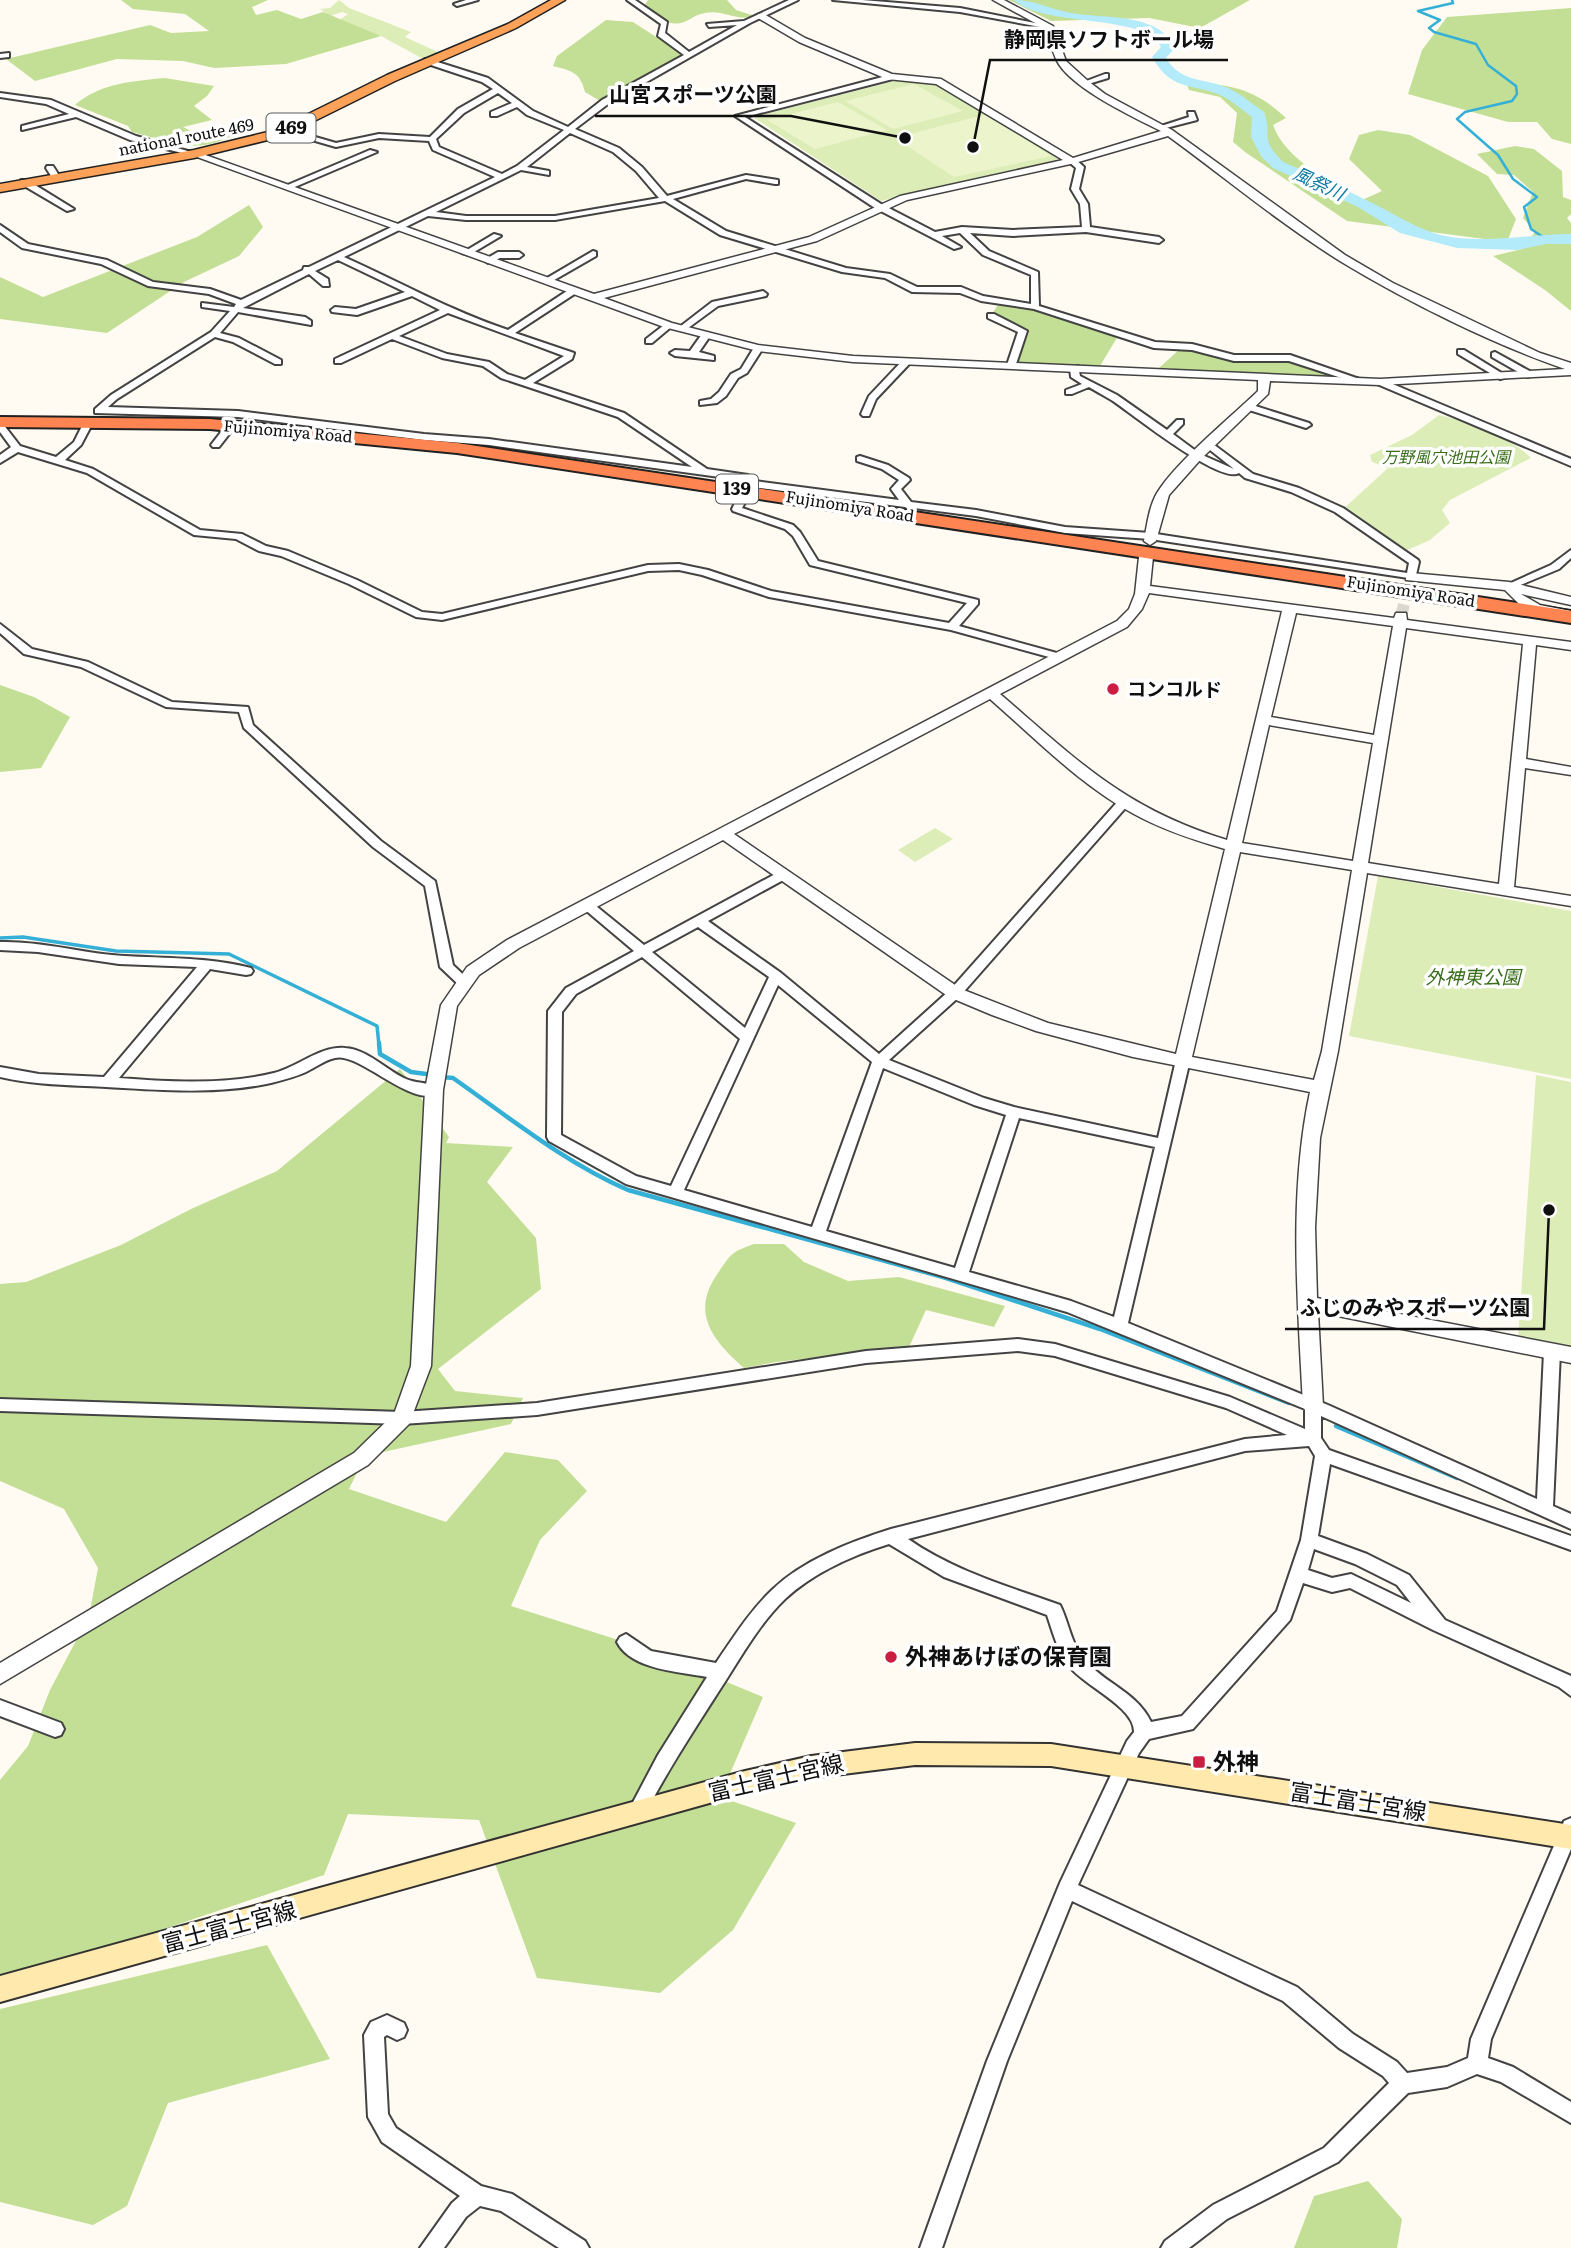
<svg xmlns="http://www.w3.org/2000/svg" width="1571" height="2248" font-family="Literata,'Noto Sans JP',serif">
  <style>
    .green { fill: #dcedb8 }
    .forest { fill: #c3df96 }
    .pitch { fill: #ecf4cb }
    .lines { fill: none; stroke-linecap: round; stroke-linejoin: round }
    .stream-far2 { stroke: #34b0d7; stroke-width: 2.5 }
    .stream-far1 { stroke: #34b0d7; stroke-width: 3.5 }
    .stream { stroke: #34b0d7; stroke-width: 4.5 }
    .river { fill: #b3ebfb; fill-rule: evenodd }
    .tertiary-tunnel { stroke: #dbd8d0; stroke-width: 12; stroke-dasharray: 12 6; stroke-linecap: butt }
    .minor-casing { stroke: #434343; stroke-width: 4 }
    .tertiary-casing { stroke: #434343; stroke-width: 3 }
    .secondary-casing { stroke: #323232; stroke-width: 4 }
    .trunk-casing { stroke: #212121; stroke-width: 3 }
    .motorway-casing { stroke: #212121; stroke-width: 4 }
    .minor { fill: #fff; fill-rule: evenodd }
    .tertiary { fill: #fff; fill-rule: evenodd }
    .secondary { fill: #ffe9ad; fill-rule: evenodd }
    .trunk { fill: #fea25a; fill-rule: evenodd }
    .motorway { fill: #fe8451; fill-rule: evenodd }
    .poi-dot { fill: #cb1c41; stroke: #fff; stroke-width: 2.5 }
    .labels { text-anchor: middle; stroke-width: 7; stroke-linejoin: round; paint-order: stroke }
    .far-street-label { font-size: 16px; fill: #101010; stroke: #fff }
    .far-park-label { font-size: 16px; font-style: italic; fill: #396e1a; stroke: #fff }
    .shield { fill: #fff; stroke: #585858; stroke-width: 2 }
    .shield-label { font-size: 18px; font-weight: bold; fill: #101010 }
    .far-water-label { font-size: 18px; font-style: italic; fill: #0e7ba4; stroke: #fff }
    .poi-label { font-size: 19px; font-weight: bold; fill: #101010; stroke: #fff; text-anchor: start }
    .park-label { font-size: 19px; font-style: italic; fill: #396e1a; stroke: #fff }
    .near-poi-label { font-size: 23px; font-weight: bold; fill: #101010; stroke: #fff; text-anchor: start }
    .near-street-label { font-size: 23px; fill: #101010; stroke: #fff }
    .leader { fill: none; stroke: #101010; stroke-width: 2.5 }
    .callout-dot { fill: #101010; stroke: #fff; stroke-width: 2.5 }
    .callout-label { font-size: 21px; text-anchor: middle; font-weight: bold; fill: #101010; stroke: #fff; stroke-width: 7; stroke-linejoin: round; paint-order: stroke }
  </style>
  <rect width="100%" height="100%" fill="#fffbf2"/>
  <g class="green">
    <path d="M339,0L349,8L411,32L405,37L440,53L425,60L381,36L338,21L348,14L342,12L330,16L320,9L330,8Z"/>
    <path d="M895,81L936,83L1059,159L881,201L753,117Z"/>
    <path d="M1439,415C1466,421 1512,438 1531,458L1450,500L1442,510L1450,523L1430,540L1403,552L1342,510L1388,468L1372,462L1370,455L1412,435Z"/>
    <path d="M935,828L953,839L915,862L898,850Z"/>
    <path d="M1378,876L1571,911V1079L1349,1036Z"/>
    <path d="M1536,1075L1571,1082V1348L1518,1339Z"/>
  </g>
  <g class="forest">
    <path d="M121,0H268L252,7L256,15L277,10L301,19L323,12L381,36L286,64L214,68L183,61L117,59L35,81L6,59L150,25L171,33L209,31L185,14L133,9Z"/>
    <path d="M648,0H727L736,10L755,16C737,22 723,9 705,13C691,15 684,28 668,22C659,18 652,11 644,6Z"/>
    <path d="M1009,0H1250L1200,28L1149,18L1051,21Z"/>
    <path d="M1571,8V144L1552,139L1537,122H1508L1408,94L1422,50L1447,17Z"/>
    <path d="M606,20L633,22L684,55L600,101L585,92C580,72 572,71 553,66L557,56Z"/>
    <path d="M165,78L214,86L207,96L194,106L212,120L183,127L199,135L235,134C197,156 171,142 132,132L128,126L75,105C100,83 134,81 165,78Z"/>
    <path d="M1190,83C1232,84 1255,89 1286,118L1273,125C1286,161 1330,180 1362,200L1382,191L1349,159L1359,135L1378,130L1410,135L1488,176L1516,219L1507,242L1347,221L1245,152L1233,142L1237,113L1220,97L1189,90L1187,85Z"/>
    <path d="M1515,146L1534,149L1562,171L1563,197L1571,200V214L1567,218L1571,223V311L1545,290L1493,256L1522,249L1535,232L1523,218L1533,192L1514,175L1497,174L1477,154Z"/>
    <path d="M249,205L263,227L239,256L184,282L107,333L0,319V277L43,297L197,237Z"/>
    <path d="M999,303L1034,309L1118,336L1100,366L1017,362L1029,332L992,314Z"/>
    <path d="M1180,349L1233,360H1289L1336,378L1159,368Z"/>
    <path d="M0,685L34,697L70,717L41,768L0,772Z"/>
    <path d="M400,1069L449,1137L446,1143L513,1147L487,1182L536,1238L541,1289L438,1369L455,1391L523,1398L511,1424L365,1456L349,1489L446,1522L505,1452L558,1460L587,1491L540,1540L511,1606L647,1649L763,1697L720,1797L796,1823L733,1930L660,1993L537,1978L479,1820L348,1814L324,1875L108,1948L0,1974V1780L28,1746L50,1690L89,1616L98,1568L64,1509L0,1481V1284L26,1282L121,1245L191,1209L277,1171Z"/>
    <path d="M754,1244H784L804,1262L848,1281L899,1277L1005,1306L994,1327L926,1310L909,1347L776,1362L744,1368C712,1340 690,1312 718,1273C731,1254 731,1252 754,1244Z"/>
    <path d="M267,1945L330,2059L168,2103L127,2206L93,2225L0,2202V2009Z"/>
    <path d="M1368,2181L1402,2219L1397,2248H1294L1314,2196Z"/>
  </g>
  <g class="pitch">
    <path d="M914,84L963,111L893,129L845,101Z"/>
    <path d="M838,102L887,130L815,149L767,120Z"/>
    <path d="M987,114L1051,156L954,177L895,138Z"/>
  </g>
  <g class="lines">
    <path class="stream-far2" d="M1452,0L1453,3L1418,11L1440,20L1429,28L1434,32L1476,44L1488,65L1516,86L1517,94L1512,101L1465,112L1457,119L1498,155L1513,179L1537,197L1524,207L1531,229L1546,239"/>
    <path class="stream-far1" d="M0,938L23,937L116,951L229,954L377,1026L379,1045"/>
    <g class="stream">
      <path d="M379,1043L380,1054L411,1072L434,1075"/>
      <path d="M442,1077L453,1078C510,1118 564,1162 628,1190L943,1277L1100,1329L1289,1403"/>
      <path d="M1336,1426L1457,1478"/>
    </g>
    <path class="river" d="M1014,0C1034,0 1047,8 1066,12C1100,20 1158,10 1175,48L1166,58C1182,85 1208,77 1232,90C1243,96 1254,105 1264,112C1273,136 1258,137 1283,162C1311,174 1339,186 1366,200C1398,215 1423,235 1459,238C1499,242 1533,234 1571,234V244H1546L1517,250L1457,248L1400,233L1358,207L1273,168L1261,156L1251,137L1252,117C1241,109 1230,99 1218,94C1187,83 1171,90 1152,57L1161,47C1146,13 1045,28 1014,0Z"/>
    <path class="tertiary-tunnel" d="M1401,616L1411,577"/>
    <g class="minor-casing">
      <g id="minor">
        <path d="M466,0H478L457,6L454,4Z"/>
        <path d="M627,0H635L667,22L665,33L689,52L737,25L709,27L707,24L744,21L789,0H798L750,23L608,104L575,129L619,148L642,167L667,196L746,175L778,180V184H775L746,179L673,199L726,231L846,268L890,274L917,287H961L983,296L1031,304V275L983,255L960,233L942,236L961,247L954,249L875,208L735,116L890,75L894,77L893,79L745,117L881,204L935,232L962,227L1013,230L1082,227L1080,204L1071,189L1076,168L1068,161L1075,159L1084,167L1079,189L1088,204L1090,227L1159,237L1163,240L1159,243L1086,232L1013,236L970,233L989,251L1038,272L1039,306L1155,342L1192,344L1234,355H1290L1365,381L1357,383L1289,361H1234L1192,350L1154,348L1034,309L981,301L960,293L912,292L885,278L842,272L720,235L665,201L555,220H466L428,216L344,257C400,282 449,310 508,330L570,289H576V293L515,333L574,353L572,359L533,383L624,413L707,469L748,475L755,481L899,500L891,489L899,480L882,469L857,461V457L860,456L888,465L909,478L910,480L901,489L911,502L976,510L1065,527L1150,533L1407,573L1409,563L1335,512L1291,492L1245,478L1239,473C1221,485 1132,414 1113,401C1105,396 1097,392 1089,387L1072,394H1066V390L1082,384L1071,377L1070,368L1078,366L1080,376L1117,395L1167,430L1177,420H1183V424L1173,434L1200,454L1234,469L1205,446L1213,444L1253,474L1299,488L1343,508L1418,560L1419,562L1415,579L1150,539L1065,533L976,516L914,508L910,510L905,507L752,487L741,480L489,445L424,440L238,417L95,413V409L111,395L211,332L230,311L202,307V303L234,307L236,304L209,294L148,286L101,264L22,248L0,232V225L28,244L107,260L153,282L210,289L241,300L303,270L304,267H309L495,177L433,150L429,141L379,138L336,147L284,132V128L336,143L379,134L430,137L458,109L493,89L482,82L425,63V59H428L488,78L533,111L568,127L602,100L684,55L658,36L661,24ZM498,93L512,103L491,112V116H497L517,107L527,115L564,130L517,166L502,174L439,147L436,139L464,113ZM570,133L613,152L636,171L659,198L555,216H466L436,212L521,170L549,175V171L527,167ZM338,260L405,292L356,309L335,307L331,310L332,312L357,315L412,296L440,310L335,359V363H341L392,339L442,358L483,366L501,378L618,417L692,467L489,439L424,434L238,411L108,407L117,399L215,337L233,342L275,364H281V360L239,338L220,333L238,312L311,325V321L305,317L243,308L309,274L323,286H329L328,279L315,271ZM448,313L564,356L525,380L507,374L489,362L447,354L399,336Z"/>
        <path d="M833,0H862L960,8L1050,26L1046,28L960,12Z"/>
        <path d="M9,53V57L0,58V54Z"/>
        <path d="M1105,74H1108V78L1085,85L1081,83Z"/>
        <path d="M0,93L51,100L136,136L198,154L194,156L130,140L76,117L22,130V126L69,114L46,104L0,97Z"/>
        <path d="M1188,112H1194L1197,120L1162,129L1158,127L1189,117Z"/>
        <path d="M370,150L377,152L290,189L283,187Z"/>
        <path d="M47,166H53L60,177L59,179H53L46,168Z"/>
        <path d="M21,180H27L74,209L67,211L21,184Z"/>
        <path d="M494,234L501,236L469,255L462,253Z"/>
        <path d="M593,251L596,252V256L549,283L542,281Z"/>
        <path d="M498,252H519L523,255L519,258H500L488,263L484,260Z"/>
        <path d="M763,291L767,294L766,296L718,306L684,331L677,329L712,302Z"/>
        <path d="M988,314H994L1027,331L1015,367L1007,365L1018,332L988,318Z"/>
        <path d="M668,322L672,325L671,327L652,343H646V339Z"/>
        <path d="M705,333L710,336L699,352L714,356V360L675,356L670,353L675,350L690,351L702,334Z"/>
        <path d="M755,346L763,348L747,373L738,378L726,396L717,403L700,405V401L711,399L719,392L731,374L741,369Z"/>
        <path d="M1458,350H1464L1508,377L1500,379L1458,354Z"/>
        <path d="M1495,352L1533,373L1535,375L1527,377L1492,357V353Z"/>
        <path d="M904,359L912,361L876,399L869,416H863L861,414L869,396Z"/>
        <path d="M1377,380H1383L1571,459V466L1377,384Z"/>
        <path d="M1249,404L1309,423L1311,425L1306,428L1246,409L1244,407Z"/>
        <path d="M0,423L3,424L20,446L56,457L74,442L82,426H88L90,428L81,445L65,460L93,469L200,530L242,534L266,546L288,551L357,580L422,612L442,614L648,565L679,564L708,570L771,591L949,623L967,603L810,565L793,536L785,529L733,511L732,509L739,495L743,494L748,497L742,508L793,525L800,532L818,561L978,600V604L959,626L1064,655L1066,657L1060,660L951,630L769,597L702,575L679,570L648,571L442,620L416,617L349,584L281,556L259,551L236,539L194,535L87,473L18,452L0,463V455L11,447L0,432Z"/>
        <path d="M225,427L233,429L219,447H213L211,445Z"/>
        <path d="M1571,550V558L1559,569L1513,588H1505L1504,586L1551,565Z"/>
        <path d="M0,624L32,649L88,662L172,702L248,707L253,725L381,841L435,881L453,965L471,982L469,985H459L440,967L425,886L373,847L244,728L239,712L166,707L81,667L24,654L0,633Z"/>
        <path d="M1124,798L1128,799L1130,802L1128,805L960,996L889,1060L984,1098L1014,1107L1158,1138L1176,1060L1183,1055L1188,1057L1190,1060L1128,1323L1328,1405L1537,1499L1544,1352L1547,1348L1552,1346L1557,1348L1560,1352L1553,1506L1571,1514V1529L1321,1416V1438L1329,1450L1571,1536V1550L1330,1464L1318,1536L1367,1554L1409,1575L1445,1620L1571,1676V1696L1559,1687L1433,1630L1350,1588L1332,1592L1303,1583L1290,1620L1193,1729L1149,1739L1139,1753L1078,1885L1297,1987L1353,2034L1397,2062L1407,2073L1447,2067L1468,2058L1471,2039L1562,1827L1564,1821L1571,1818V1849L1491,2039L1488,2058L1513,2067L1571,2102V2123L1501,2082L1477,2074L1447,2087L1408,2093L1338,2162L1227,2219L1189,2248H1161L1165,2241L1213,2205L1324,2148L1389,2083L1383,2076L1339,2048L1283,2001L1072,1901L1007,2061L942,2248H920L987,2061L1060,1883L1127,1741L1134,1732C1135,1707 1084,1686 1069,1666C1058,1652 1053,1633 1047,1615L944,1577L889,1544C853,1555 813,1573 785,1599C762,1621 745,1650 728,1677C698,1724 667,1770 642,1820L636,1823L630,1820L627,1814L630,1808L658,1755L707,1677C681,1672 631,1670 617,1642L620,1637L626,1634L651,1651L716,1663C733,1638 750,1611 772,1590C803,1560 850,1542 891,1529L1245,1439L1287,1435L1226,1408L1055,1356L1018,1351L866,1363L537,1415L402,1424L0,1411V1399L402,1412L537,1403L866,1351L1018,1339L1055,1344L1230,1397L1305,1429V1409L1067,1312L626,1184L549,1141L547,1137L548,1011L566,988L634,951L583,908L581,905L583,902H591L644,945L779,872H787L789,875L787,878L708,921L781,973L879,1054L950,990L1120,799ZM698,927L769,977L745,1028L652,952ZM642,957L740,1039L671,1186L636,1176L561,1135L562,1012L576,994ZM778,985L872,1062L812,1227L684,1190ZM883,1068L974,1105L1006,1115L955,1268L826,1231ZM1019,1118L1155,1147L1114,1317L1071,1301L969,1272ZM1309,1446L1315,1456L1301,1540L1277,1611L1182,1716L1151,1722C1137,1692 1105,1684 1084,1659C1071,1644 1069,1623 1060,1605C1007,1586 954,1571 908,1539L1245,1451ZM1314,1549L1355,1564L1397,1585L1411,1603L1351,1574L1332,1578L1308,1570Z"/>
        <path d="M0,942C38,941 74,951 112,955C158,959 205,956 251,968L253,971L251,974L246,975L210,969L119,1078C170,1082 224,1085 274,1073C298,1067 320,1046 345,1048C367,1049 386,1070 406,1079C417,1084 434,1082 441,1090C418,1115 360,1051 335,1058C325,1060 316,1067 306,1072C295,1077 283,1080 271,1083C216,1095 161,1090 106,1087C70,1085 35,1085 0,1077V1067L39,1074L104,1077L197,967L119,964L38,952L0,950Z"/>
        <path d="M0,1700L61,1723L64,1729L61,1735L55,1737L0,1716Z"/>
        <path d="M387,2015L404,2023L407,2030L404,2037L397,2040L387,2035L384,2037L388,2114L396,2128L481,2186L512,2194L585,2241L589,2248H559L501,2211L480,2206L466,2217L444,2248H420L452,2203L460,2196L382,2142L368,2117L364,2035L371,2022Z"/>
      </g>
    </g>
    <g class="tertiary-casing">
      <g id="tertiary">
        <path d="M993,0H1004L1053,26L1066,61L1088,81L1105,94L1172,130L1345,255L1393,283L1540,353L1571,363V375L1380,385L1270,381L1268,394L1201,459L1169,495L1156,541L1150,545L1144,541C1147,525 1149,507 1157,493C1177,461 1229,419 1258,391V380L853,362L758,351L664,327L189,154L197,152L594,294L809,237L900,196L1063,160L936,84L887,79L799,42L758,18V14H764L805,38L892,74L941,79L1073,158L1161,131C1133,117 1071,88 1057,61C1052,51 1050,40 1046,29ZM1168,136C1223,176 1282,225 1340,261C1406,301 1492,344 1565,369L1380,379L853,356L758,345L672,323L604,298L817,241L907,200L1075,163Z"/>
        <path d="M1146,553L1153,557L1150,586L1394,618L1396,613H1406L1407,620L1571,642V650L1536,645L1526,759L1571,767V775L1525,768L1514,887L1571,896V906L1367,873L1338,1051L1320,1138L1315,1227L1317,1298L1571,1347V1363L1318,1312L1323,1406L1320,1412L1313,1414L1306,1412L1303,1406C1298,1302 1288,1195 1310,1092L1133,1057L1036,1031L992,1015L949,997L723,840L519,948L479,975L457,1006L443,1090L431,1366L409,1424L368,1465L0,1684V1663L354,1453L394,1414L411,1366L425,1090L441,1005L467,967L507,940L1117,621L1129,609L1135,594L1139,557ZM1149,593L1282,611L1227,840C1125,809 1078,761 1000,694L1127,627L1142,609ZM1296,613L1393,626L1374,735L1271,717ZM1406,628L1523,644L1499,884L1368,863ZM990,699C1036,739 1080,785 1134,814C1163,830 1194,840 1225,849L1176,1054L1048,1023L961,989L734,834ZM1269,725L1373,743L1353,861L1242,843ZM1240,852L1352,870L1322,1051L1314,1080L1192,1057Z"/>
        <path d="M1411,573L1509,582L1571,597V605L1521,594L1540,605L1571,611V619L1523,608L1505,590L1406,580V574Z"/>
      </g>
    </g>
    <g class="secondary-casing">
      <path id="secondary" d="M915,1743L1051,1744L1571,1825V1849L1051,1766L915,1765L811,1778L745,1793L0,2002V1976L745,1771L811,1756Z"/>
    </g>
    <g class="trunk-casing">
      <path id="trunk" d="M551,0H565L516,28L395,81L284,136L194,158L0,192V184L194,150L276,130L387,75L508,24Z"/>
    </g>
    <g class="motorway-casing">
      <path id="motorway" d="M0,417L210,419L457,443L1571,611V623L457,453L210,429L0,427Z"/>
    </g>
    <use href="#minor" class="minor"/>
    <use href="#tertiary" class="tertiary"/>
    <use href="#secondary" class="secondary"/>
    <use href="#trunk" class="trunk"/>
    <use href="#motorway" class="motorway"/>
  </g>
  <g class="poi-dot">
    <circle cx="1113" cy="689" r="7"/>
    <circle cx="891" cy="1657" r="7"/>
    <rect x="1192" y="1755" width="14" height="14" rx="3.5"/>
  </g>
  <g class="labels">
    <g class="far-street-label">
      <text transform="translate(186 137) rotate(-11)" y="6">national route 469</text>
      <text transform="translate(288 431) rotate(5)" y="6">Fujinomiya Road</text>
      <text transform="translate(850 506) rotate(9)" y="6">Fujinomiya Road</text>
      <text transform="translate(1411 591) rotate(9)" y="6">Fujinomiya Road</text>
    </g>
    <g class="far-park-label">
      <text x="1446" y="463">万野風穴池田公園</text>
    </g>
    <g class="shield">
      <rect x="266.5" y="113.5" width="49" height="29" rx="5"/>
      <rect x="716" y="474.5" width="42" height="29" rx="5"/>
    </g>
    <g class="shield-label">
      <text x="291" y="134">469</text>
      <text x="737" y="495">139</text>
    </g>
    <g class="far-water-label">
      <text transform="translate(1319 184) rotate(25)" y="6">風祭川</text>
    </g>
    <g class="poi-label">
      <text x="1127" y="696">コンコルド</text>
    </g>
    <g class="park-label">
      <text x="1473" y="984">外神東公園</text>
    </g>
    <g class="near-poi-label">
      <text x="905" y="1665">外神あけぼの保育園</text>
      <text x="1213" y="1770">外神</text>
    </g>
    <g class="near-street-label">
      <text transform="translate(776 1778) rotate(-13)" y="8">富士富士宮線</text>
      <text transform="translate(1358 1802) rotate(9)" y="8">富士富士宮線</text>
      <text transform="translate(229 1927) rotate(-15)" y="8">富士富士宮線</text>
    </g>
  </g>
  <path class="leader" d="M973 147L990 60H1228M905 138L791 116H595M1549 1210L1544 1329H1285"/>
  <g class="callout-dot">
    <circle cx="973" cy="147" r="7"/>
    <circle cx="905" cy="138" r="7"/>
    <circle cx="1549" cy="1210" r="7"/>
  </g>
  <g class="callout-label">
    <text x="1109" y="47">静岡県ソフトボール場</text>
    <text x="693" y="102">山宮スポーツ公園</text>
    <text x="1415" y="1315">ふじのみやスポーツ公園</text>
  </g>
</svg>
